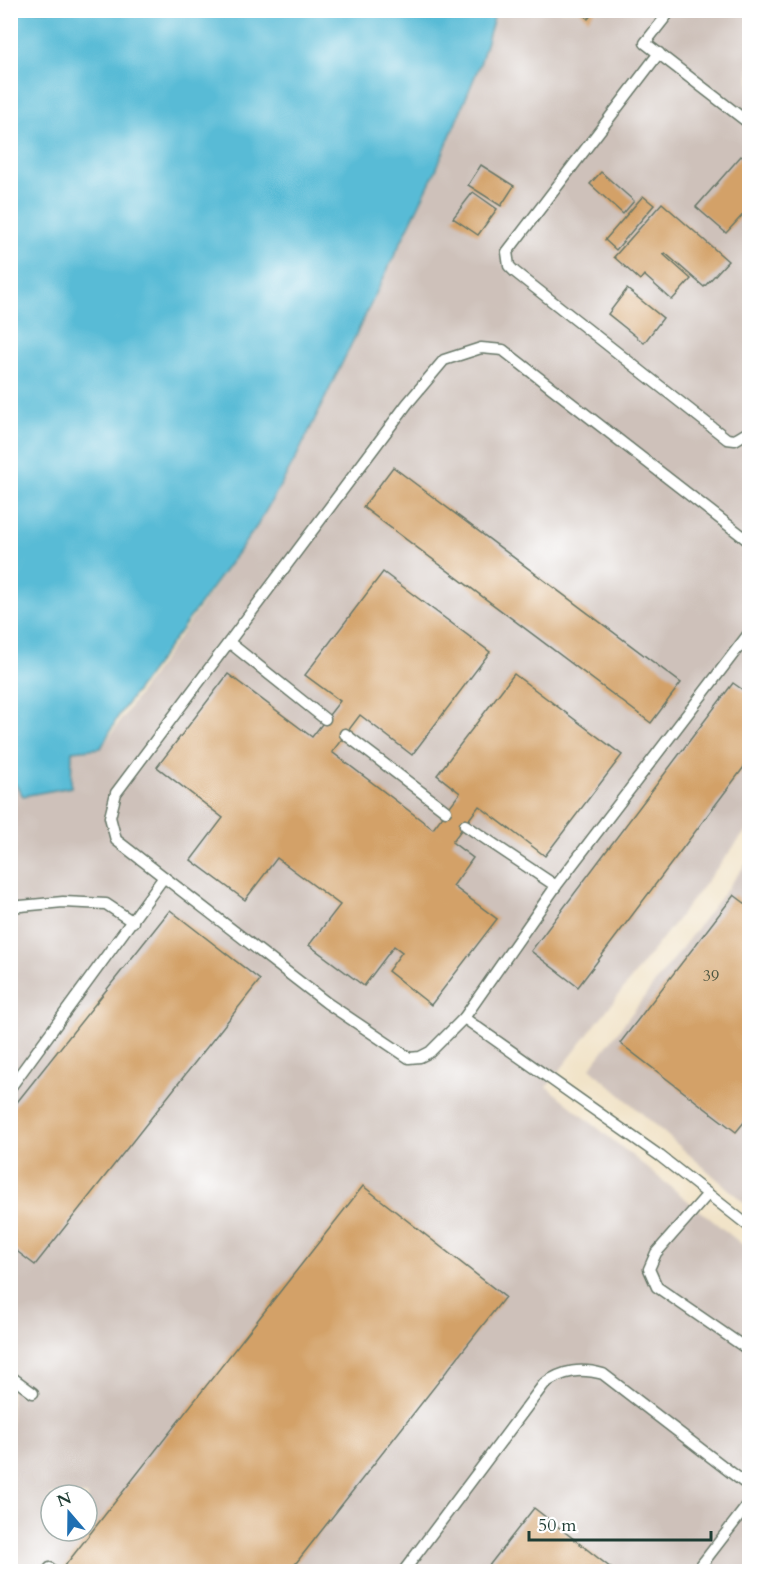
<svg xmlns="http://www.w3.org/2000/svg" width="760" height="1582" font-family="Cardo,serif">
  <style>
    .industrial { fill: #cec1ba; fill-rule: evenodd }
    .water { fill: #58bbd6; stroke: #3c7c85; stroke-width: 1.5 }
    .building { fill: #d3a167 }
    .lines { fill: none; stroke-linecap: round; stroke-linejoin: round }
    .lane-casing { stroke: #687768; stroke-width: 13 }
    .lane { stroke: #fff; stroke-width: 10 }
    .labels { text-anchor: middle; stroke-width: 4.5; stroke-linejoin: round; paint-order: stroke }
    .number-label { font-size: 16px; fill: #4c5641 }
  </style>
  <rect width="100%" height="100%" fill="#fff"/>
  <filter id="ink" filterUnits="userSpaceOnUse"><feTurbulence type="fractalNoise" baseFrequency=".0167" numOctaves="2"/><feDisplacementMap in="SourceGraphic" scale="12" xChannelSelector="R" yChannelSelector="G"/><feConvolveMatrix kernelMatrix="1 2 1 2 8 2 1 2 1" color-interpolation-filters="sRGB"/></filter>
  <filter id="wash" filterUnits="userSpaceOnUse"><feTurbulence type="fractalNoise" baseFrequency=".008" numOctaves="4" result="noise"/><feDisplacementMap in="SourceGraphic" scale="24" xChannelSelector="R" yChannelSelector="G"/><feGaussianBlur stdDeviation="1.35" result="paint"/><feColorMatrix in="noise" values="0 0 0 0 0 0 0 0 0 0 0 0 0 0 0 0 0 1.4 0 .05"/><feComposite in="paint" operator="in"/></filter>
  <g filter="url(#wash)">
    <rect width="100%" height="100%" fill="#f1e3c8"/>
    <g class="industrial">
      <path d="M496,11H749V827L547,1087L749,1250V1571L11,1572V757L101,748L257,526L296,458L436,170L480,64ZM51,1495H87V1531H51Z"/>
      <path d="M749,860V1207L590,1068Z"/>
    </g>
    <path class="water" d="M11,10L496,11L480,64L436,170L296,458L257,526L119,715L101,748L72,751L71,787L23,796L10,776Z"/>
    <g id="blocks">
      <g class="building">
        <path d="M579,10H596L588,19Z"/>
        <path d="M741,156L750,163V207L726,233L696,207Z"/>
        <path d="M481,165L514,186L501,206L468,185Z"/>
        <path d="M601,172L634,201L623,214L590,184Z"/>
        <path d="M473,192L497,209L478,235L453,218Z"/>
        <path d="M643,196L654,205L616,250L605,240Z"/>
        <path d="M662,203L728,261L704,287L665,253L663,254L691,279L672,300L644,275L640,280L614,257Z"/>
        <path d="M627,289L663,318L644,343L608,314Z"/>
        <path d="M393,467L681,683L651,723L363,507Z"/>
        <path d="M383,572L490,652L412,755L360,715L332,752L433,829L460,793L437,775L514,674L622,755L545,856L479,806L452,842L473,858L453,886L497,919L431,1005L388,971L402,952L394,946L364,986L309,945L340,905L277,858L245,900L191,860L223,818L157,767L228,674L312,737L340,701L305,675Z"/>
        <path d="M733,683L750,695V759L578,987L531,951Z"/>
        <path d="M734,895L750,907V1115L736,1132L620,1043Z"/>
        <path d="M170,910L260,980L35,1265L10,1246V1111Z"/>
        <path d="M363,1186L505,1297L289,1572H60Z"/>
        <path d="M534,1508L616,1572H484Z"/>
      </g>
    </g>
  </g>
  <g filter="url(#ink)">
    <use href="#blocks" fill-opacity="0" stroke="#687768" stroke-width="1.5"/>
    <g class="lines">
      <g class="lane-casing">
        <g id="lane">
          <path d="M671,10L645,43L750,124"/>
          <path d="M659,53L507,252L509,266L515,272L727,439L735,440L750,431"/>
          <path d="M750,542L503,350L481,348L444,360L407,404L116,793L110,817L116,840L327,1003L409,1058L420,1057L430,1052L464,1018L556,886L750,632"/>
          <path d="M230,643L325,719"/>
          <path d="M345,734L446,811"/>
          <path d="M465,825L556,886"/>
          <path d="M10,907L63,902L106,904L133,922"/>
          <path d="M464,1018L660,1156L750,1227"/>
          <path d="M10,1088L164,877"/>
          <path d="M708,1194L656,1253L649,1269L657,1287L750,1351"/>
          <path d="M10,1376L33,1393"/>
          <path d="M47,1572L50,1568"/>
          <path d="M403,1572L544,1384C563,1370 581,1368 603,1374L750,1487"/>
          <path d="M696,1572L750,1502"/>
        </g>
      </g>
      <use href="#lane" class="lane"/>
    </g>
  </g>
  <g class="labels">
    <g class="number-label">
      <text x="711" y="981">39</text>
    </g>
  </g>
  <rect width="760" height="1582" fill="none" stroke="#fff" stroke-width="36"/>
  <g transform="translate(69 1513) rotate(340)"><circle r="28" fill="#ffffff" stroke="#a5b1ae" stroke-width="1.5"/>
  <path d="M0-4.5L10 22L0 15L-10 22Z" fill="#1f6fb2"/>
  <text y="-9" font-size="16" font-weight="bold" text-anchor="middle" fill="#1f3d34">N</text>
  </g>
  <path d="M529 1531v9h182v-9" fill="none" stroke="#1f3d34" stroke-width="3"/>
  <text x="538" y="1531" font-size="18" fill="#1f3d34" stroke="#ffffff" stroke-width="4.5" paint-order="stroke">50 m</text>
</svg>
